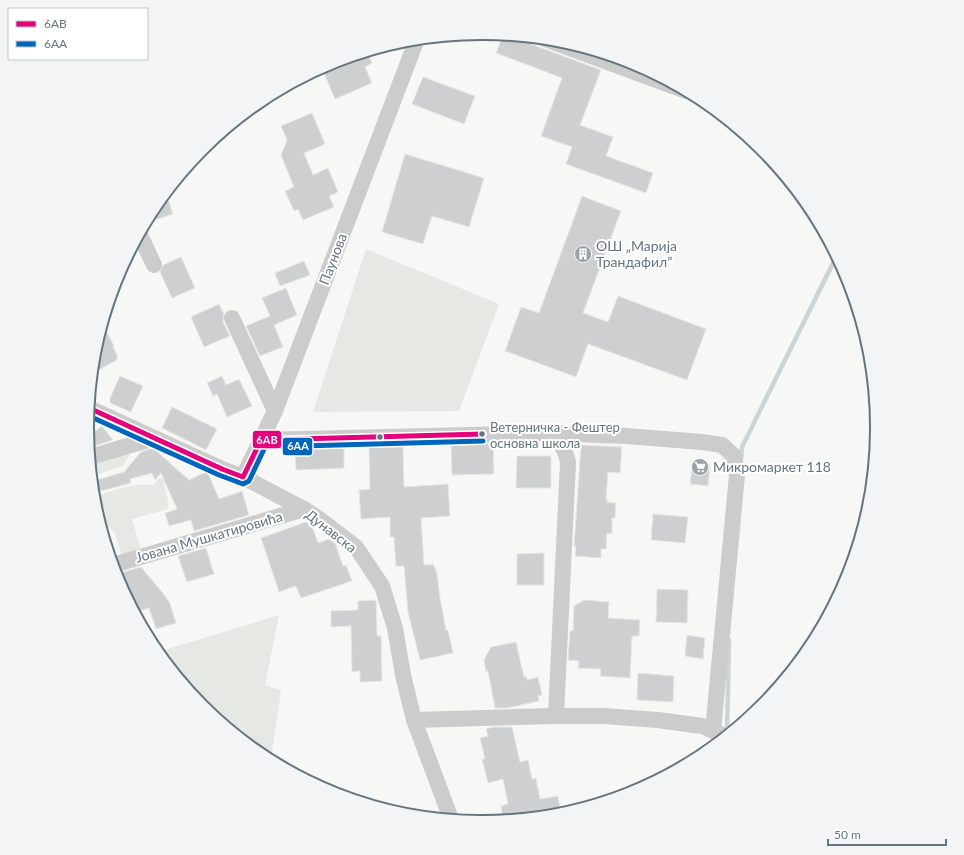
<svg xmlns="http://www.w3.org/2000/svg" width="964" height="855" font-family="Lato,sans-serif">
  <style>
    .green { fill: #e6e9e3 }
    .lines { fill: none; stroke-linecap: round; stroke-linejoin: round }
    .stream { stroke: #cbd4d6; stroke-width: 4.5 }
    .building { fill: #cecfd0; stroke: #e6e6e6 }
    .minor { stroke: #cccccd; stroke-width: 16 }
    .bus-1-casing { stroke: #fff; stroke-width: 8 }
    .bus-2-casing { stroke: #fff; stroke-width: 8 }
    .bus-1 { stroke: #e5007d; stroke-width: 5 }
    .bus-2 { stroke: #0065bd; stroke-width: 5 }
    .bus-dot { fill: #637580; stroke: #fff; stroke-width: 1.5 }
    .labels { text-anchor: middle; stroke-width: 4; stroke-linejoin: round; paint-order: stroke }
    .bus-label { font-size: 13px; fill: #637580; stroke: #fff; text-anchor: start }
    .poi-label { font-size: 14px; fill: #637580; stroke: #fff; text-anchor: start }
    .street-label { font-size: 14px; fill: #637580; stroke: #fff }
    .rim { fill: none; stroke: #637580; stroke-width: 2 }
    .line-badge { stroke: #fff; stroke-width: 1.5 }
    .badge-label { font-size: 11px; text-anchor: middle; font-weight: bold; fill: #fff }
  </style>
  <rect width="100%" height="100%" fill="#f7f7f6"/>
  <g class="green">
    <path d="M366,249L499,304L459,411L313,412Z"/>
    <path d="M133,449L123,466L92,476L91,461Z"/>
    <path d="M160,478L164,480C164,490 170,500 168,509L132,519L141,550L122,556L115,534L98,515L94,497C111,491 136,482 153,485Z"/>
    <path d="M279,615L265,685L281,690L271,760L263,755L203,706L158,652Z"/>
  </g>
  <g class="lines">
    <g class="stream">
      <path d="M741,459L742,447L836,257"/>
      <path d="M727,733L729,640"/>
    </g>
  </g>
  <g class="building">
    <path d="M503,35L509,36L601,70L580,125L613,137L606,156L653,173L646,193L566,164L572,147L541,136L562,78L496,53Z"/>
    <path d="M367,52L372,63L365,67L372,83L335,99L322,68L331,63Z"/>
    <path d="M423,77L475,96L464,124L412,104Z"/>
    <path d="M312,113L325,144L304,153L313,175L328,168L338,192L329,196L334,207L303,220L298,209L294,211L285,191L294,187L281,155L287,140L281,126Z"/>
    <path d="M405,154L484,178L469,227L432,216L423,244L382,232Z"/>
    <path d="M166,194L173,214L146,223L154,208Z"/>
    <path d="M582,196L621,211L583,313L608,322L618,296L706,329L687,380L588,344L576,377L505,351L521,307L539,313Z"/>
    <path d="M181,257L195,288L172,298L160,272L163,265Z"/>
    <path d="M304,261L310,275L280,286L275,273Z"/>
    <path d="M286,288L297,315L274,325L283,347L260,356L246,326L270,316L262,298Z"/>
    <path d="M219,304L224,314L223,322L230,336L204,347L191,317Z"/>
    <path d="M103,325L114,346L113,347L117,355V360L93,373L95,350Z"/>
    <path d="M120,376L143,386L131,412L110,403V398Z"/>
    <path d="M222,376L226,385L239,379L252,406L227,417L217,394L213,396L207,383Z"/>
    <path d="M172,407L217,429L206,450L162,428Z"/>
    <path d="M102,426L113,440L91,447L89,444L88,437Z"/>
    <path d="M493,444L494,474L452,475L451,445Z"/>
    <path d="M581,445L622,447L620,473L608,472L606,499H607V502L616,503L615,518H612V534L607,533L606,549H601V558L575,556L576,546H574Z"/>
    <path d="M403,446L404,487L448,484L450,516L421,518L424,565L433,564L437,573L440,598L446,630H448L453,653L420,660L408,612L404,566H396L394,537H390V517L361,519L359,490L370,489L369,447Z"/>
    <path d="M344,447V468L296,470L295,449Z"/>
    <path d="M153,448L189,480L206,472L208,473L219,499L242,491L249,515L194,531L191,520L169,526L165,513L177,509L161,473L155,480L152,473L130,479L131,483L94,493L93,481L124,472L141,452Z"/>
    <path d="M517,456H551V488H516Z"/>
    <path d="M693,463L710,465L708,486L690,484Z"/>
    <path d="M653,514L688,517L685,543L651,540Z"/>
    <path d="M306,522L312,526L318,543L329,539L335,543L343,566L346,565L352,581L301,598L296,586L279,592L261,538Z"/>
    <path d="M206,548L214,574L187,582L178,556Z"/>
    <path d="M544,553V585H517V554Z"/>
    <path d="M141,567L166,597L168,601H169L176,623L156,629L149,608L135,612L116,574Z"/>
    <path d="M657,589L688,590L687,623L656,622Z"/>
    <path d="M376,600L377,636H381L382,681L360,682V671L352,672L351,626L331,627V611L358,610V601Z"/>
    <path d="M584,600L609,602L608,618L640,620L639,636H632L630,678L600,676L601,669L578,668L579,661L568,660L570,631H573L574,606Z"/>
    <path d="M687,635L705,638L703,659L685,656Z"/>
    <path d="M516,642L524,677H527V680L538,677L542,695L538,696L539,701L507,708H495L488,671L486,672L484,660L491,647Z"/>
    <path d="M638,673L674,676L673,702L637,700Z"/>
    <path d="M493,727H512L520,762L528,760L532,779L536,778L540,799L558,796L561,814L503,820L501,806L508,804L503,779L488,783L482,759H485L480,738L488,736L486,729Z"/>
  </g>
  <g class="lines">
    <g class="minor">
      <path d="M545,39L686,91"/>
      <path d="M140,235L154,265"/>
      <path d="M232,318L275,411"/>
      <path d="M89,408L222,469L243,477L304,509L322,521L356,547L382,586L395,628L403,675L414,720L451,819"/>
      <path d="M546,433L626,436L702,442L722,445L734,456L737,475L713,731"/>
      <path d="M261,440L546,433C559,439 565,448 568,462L556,716"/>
      <path d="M90,457L155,438"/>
      <path d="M243,477L275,411L417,39"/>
      <path d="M113,565L304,509"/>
      <path d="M414,720L556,716H604L658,720L702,726L725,736"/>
    </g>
    <g class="bus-1-casing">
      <path id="bus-1" d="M89,408L222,469L243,477L261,440L483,434"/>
    </g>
    <g class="bus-2-casing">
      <path id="bus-2" d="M89,416L219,475L243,484L249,481L265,447L483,441"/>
    </g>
    <use href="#bus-1" class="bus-1"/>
    <use href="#bus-2" class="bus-2"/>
  </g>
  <defs>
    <g id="building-disc" transform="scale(0.9)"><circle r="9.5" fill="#97a2a9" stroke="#fff"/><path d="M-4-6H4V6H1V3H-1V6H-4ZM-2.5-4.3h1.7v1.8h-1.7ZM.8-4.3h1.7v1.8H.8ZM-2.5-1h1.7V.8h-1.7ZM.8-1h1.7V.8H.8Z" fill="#fff"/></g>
    <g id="supermarket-disc" transform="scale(0.9)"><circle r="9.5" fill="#97a2a9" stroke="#fff"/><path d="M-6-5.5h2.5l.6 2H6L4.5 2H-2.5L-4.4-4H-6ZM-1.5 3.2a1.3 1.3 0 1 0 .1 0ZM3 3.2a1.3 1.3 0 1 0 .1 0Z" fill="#fff"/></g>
  </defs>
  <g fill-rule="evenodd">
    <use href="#building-disc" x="583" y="254"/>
    <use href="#supermarket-disc" x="700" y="467"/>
  </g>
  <g class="bus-dot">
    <circle cx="482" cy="434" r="3.5"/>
    <circle cx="380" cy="437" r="3.5"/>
  </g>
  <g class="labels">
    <g class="bus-label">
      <text x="490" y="432">Ветерничка - Фештер<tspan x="490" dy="16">основна школа</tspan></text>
    </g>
    <g class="poi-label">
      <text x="596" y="251">ОШ „Марија<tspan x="596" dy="16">Трандафил”</tspan></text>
      <text x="713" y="472">Микромаркет 118</text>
    </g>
    <g class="street-label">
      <text transform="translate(333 259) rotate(-69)" y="5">Паунова</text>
      <text transform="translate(331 531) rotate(38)" y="5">Дунавска</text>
      <text transform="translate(209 537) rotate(-16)" y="5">Јована Мушкатировића</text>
    </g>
  </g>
  <path d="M0 0H964V855H0ZM481 40H483A387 387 0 0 1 870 427V428A387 387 0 0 1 483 815H481A387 387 0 0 1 94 428V427A387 387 0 0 1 481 40Z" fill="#f3f4f5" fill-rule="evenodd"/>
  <path class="rim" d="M481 40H483A387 387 0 0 1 870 427V428A387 387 0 0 1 483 815H481A387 387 0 0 1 94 428V427A387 387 0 0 1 481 40Z"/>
  <g class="line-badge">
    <rect x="252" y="430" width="30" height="19" rx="4" fill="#e5007d"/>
    <rect x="282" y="437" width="31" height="19" rx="4" fill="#0065bd"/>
  </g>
  <g class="badge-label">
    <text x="267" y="444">6AB</text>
    <text x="298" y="450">6AA</text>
  </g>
  <rect x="8" y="8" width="140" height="52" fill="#ffffff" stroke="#c1c8cc"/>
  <rect x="16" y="21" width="20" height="6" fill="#e5007d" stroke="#c1c8cc"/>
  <text x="44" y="28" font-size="12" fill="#637580">6AB</text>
  <rect x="16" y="41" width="20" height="6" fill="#0065bd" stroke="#c1c8cc"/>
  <text x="44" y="48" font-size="12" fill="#637580">6AA</text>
  <path d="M828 839v6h118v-6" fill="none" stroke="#637580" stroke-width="2"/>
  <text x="834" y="839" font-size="12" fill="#637580" stroke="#ffffff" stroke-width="3" paint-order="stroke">50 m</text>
</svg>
